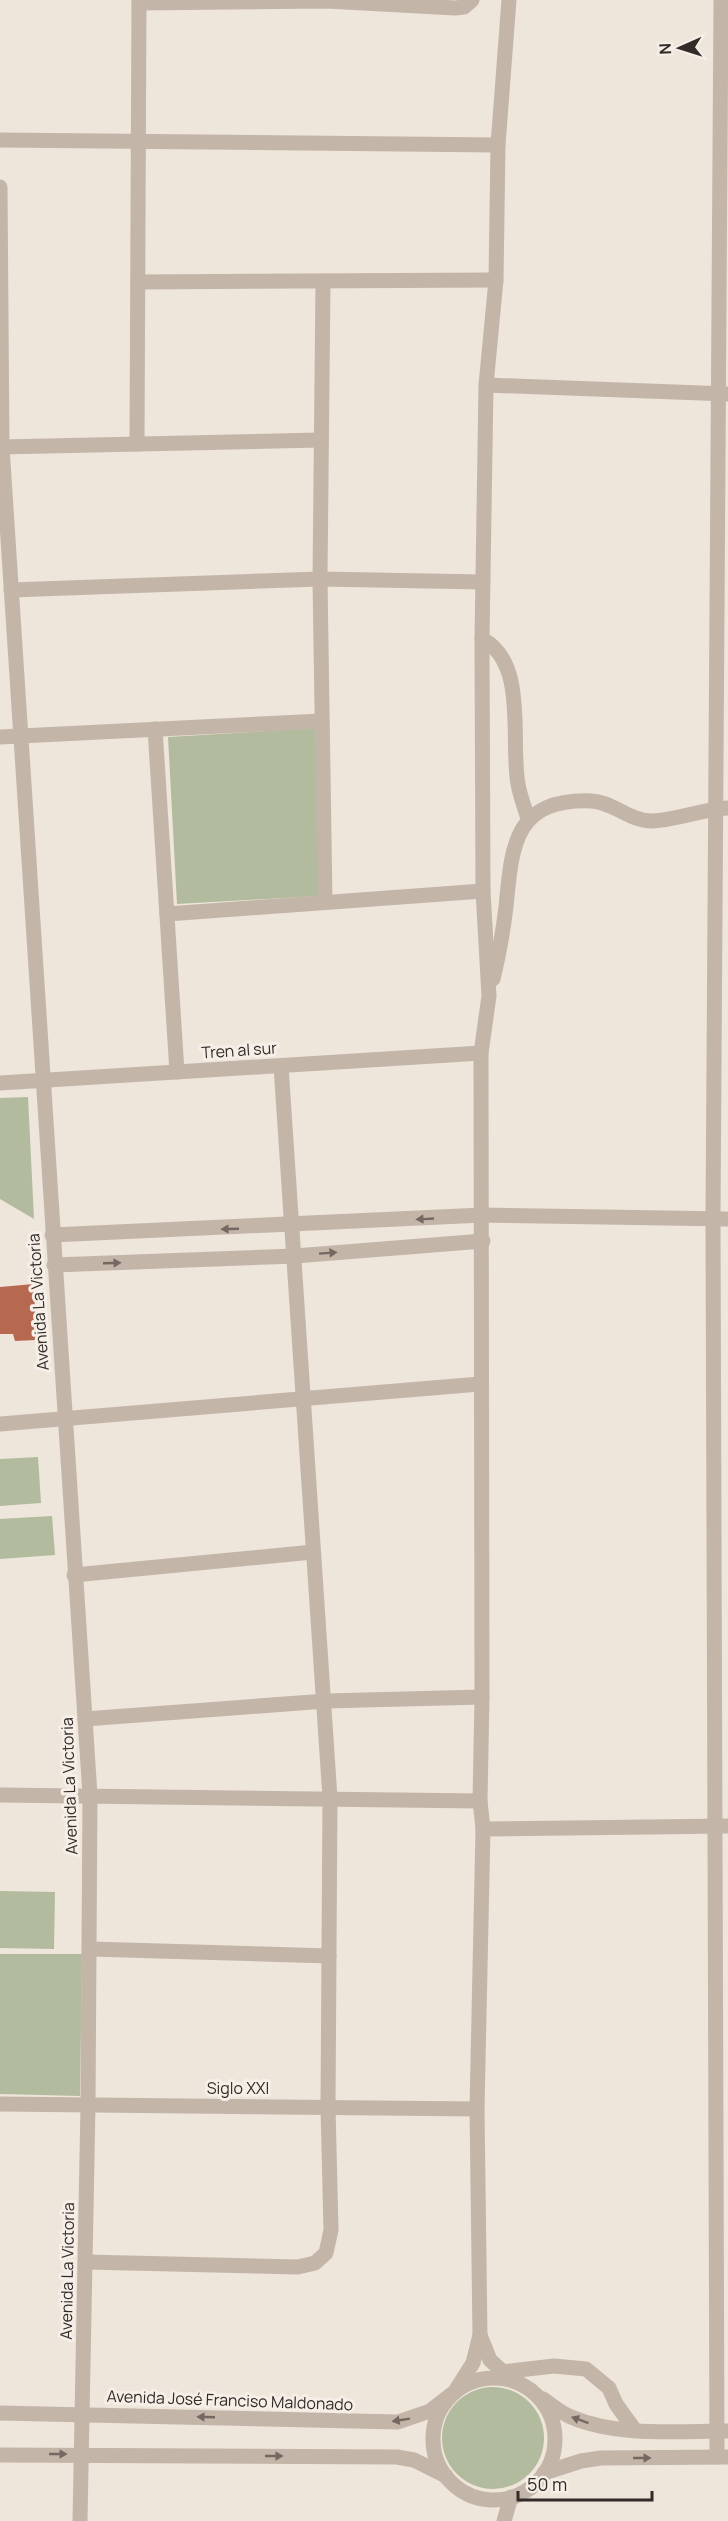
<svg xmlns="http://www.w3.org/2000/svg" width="728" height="2521" font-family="Manrope,sans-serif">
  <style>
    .green { fill: #b2bb9d }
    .building { fill: #b66851 }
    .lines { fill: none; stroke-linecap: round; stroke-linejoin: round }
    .minor { stroke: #c4b5a9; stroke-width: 15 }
    .oneway { fill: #746962 }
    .labels { text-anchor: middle; stroke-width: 6; stroke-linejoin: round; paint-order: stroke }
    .street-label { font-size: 16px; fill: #322b28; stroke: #f6efe7 }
  </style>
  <rect width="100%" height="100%" fill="#eee5db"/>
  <g class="green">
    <path d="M317,728L319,896L177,904L168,737Z"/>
    <path d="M28,1097L34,1219L0,1199V1098Z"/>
    <path d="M38,1457L41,1503L0,1506V1459Z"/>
    <path d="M52,1516L55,1555L0,1559V1519Z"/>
    <path d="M0,1891L55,1892L54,1949L0,1948Z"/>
    <path d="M0,1954H82L80,2096L0,2094Z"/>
    <circle cx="493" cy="2438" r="51"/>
  </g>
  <path class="building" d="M34,1284L36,1340L15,1341L13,1334H0V1287Z"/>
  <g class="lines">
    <g class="minor">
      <path d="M139,3L327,1L455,8L464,7L472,0"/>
      <path d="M0,140L498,145"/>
      <path d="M0,187L2,447L90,1795L88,2105L80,2521"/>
      <path d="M138,282L496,280"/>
      <path d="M323,282L320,579L325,902"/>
      <path d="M486,385L728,394"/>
      <path d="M137,444L139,0"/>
      <path d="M0,447L321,440"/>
      <path d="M11,590L320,579L483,582"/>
      <path d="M482,639C528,662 510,741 518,784C520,796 525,808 528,819"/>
      <path d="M155,729L177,1072"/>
      <path d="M0,737L322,721"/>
      <path d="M167,914L483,891"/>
      <path d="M493,979C499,955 503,931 506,907C512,845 514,798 592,801C613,802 629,821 652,821C678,820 702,809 728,808"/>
      <path d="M0,1083L481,1053"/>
      <path d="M52,1235L483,1215L728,1219"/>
      <path d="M54,1265L295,1256L483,1241"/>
      <path d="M0,1424L480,1384"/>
      <path d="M74,1575L313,1552"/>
      <path d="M85,1719L326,1701L482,1697"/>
      <path d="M0,1795L480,1801"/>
      <path d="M483,1829L728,1826"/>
      <path d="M90,1949L329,1956"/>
      <path d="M0,2104L477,2109"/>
      <path d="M86,2262L298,2267L315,2263L326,2253L331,2230L328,2107L330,1798L281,1066"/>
      <path d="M480,2335L490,2360L510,2378"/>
      <path d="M502,2372L554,2366L586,2369L609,2388L616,2404L634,2429"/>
      <circle cx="494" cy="2439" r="61"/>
      <path d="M454,2393L473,2363L480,2335L477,2109L483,1829L480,1801L482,1697L481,1053L489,996L483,891L482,639L486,385L496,280L498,145L509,0"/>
      <path d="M543,2399C552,2405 561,2413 571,2417C618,2437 678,2431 728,2431"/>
      <path d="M0,2413L398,2422L430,2411L452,2394"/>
      <path d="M0,2455L397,2457L414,2460L446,2476"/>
      <path d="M717,2457L713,1219L721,0"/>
      <path d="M544,2473L581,2461L601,2458L728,2457"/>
      <path d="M504,2521L511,2497"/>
    </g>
  </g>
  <defs><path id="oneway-solid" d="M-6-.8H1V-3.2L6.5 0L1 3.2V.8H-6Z" transform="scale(1.5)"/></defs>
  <g class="oneway">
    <use href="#oneway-solid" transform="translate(425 1219) rotate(177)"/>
    <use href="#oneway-solid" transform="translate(230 1229) rotate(178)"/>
    <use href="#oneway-solid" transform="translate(328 1253) rotate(-4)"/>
    <use href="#oneway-solid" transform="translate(112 1263) rotate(-2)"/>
    <use href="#oneway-solid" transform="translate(206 2417) rotate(-178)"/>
    <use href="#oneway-solid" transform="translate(401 2420) rotate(171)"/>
    <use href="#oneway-solid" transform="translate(580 2420) rotate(-160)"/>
    <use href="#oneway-solid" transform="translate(58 2454)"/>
    <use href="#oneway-solid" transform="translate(274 2456)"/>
    <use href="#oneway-solid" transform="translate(642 2458)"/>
  </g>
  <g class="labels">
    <g class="street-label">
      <text transform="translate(239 1050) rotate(-4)" y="6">Tren al sur</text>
      <text transform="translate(38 1302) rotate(-94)" y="6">Avenida La Victoria</text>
      <text transform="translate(69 1786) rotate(-92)" y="6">Avenida La Victoria</text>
      <text x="238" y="2094">Siglo XXI</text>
      <text transform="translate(67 2271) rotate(-89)" y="6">Avenida La Victoria</text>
      <text transform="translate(230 2400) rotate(2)" y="6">Avenida José Franciso Maldonado</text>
    </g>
  </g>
  <g transform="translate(680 48) rotate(267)" stroke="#f6efe7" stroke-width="4.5" paint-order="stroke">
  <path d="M0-4.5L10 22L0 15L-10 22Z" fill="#322b28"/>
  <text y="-9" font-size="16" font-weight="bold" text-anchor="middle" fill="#322b28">N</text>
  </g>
  <path d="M518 2491v9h134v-9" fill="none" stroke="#322b28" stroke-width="3"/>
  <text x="527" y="2491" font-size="18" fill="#322b28" stroke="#f6efe7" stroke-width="4.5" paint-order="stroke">50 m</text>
</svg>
